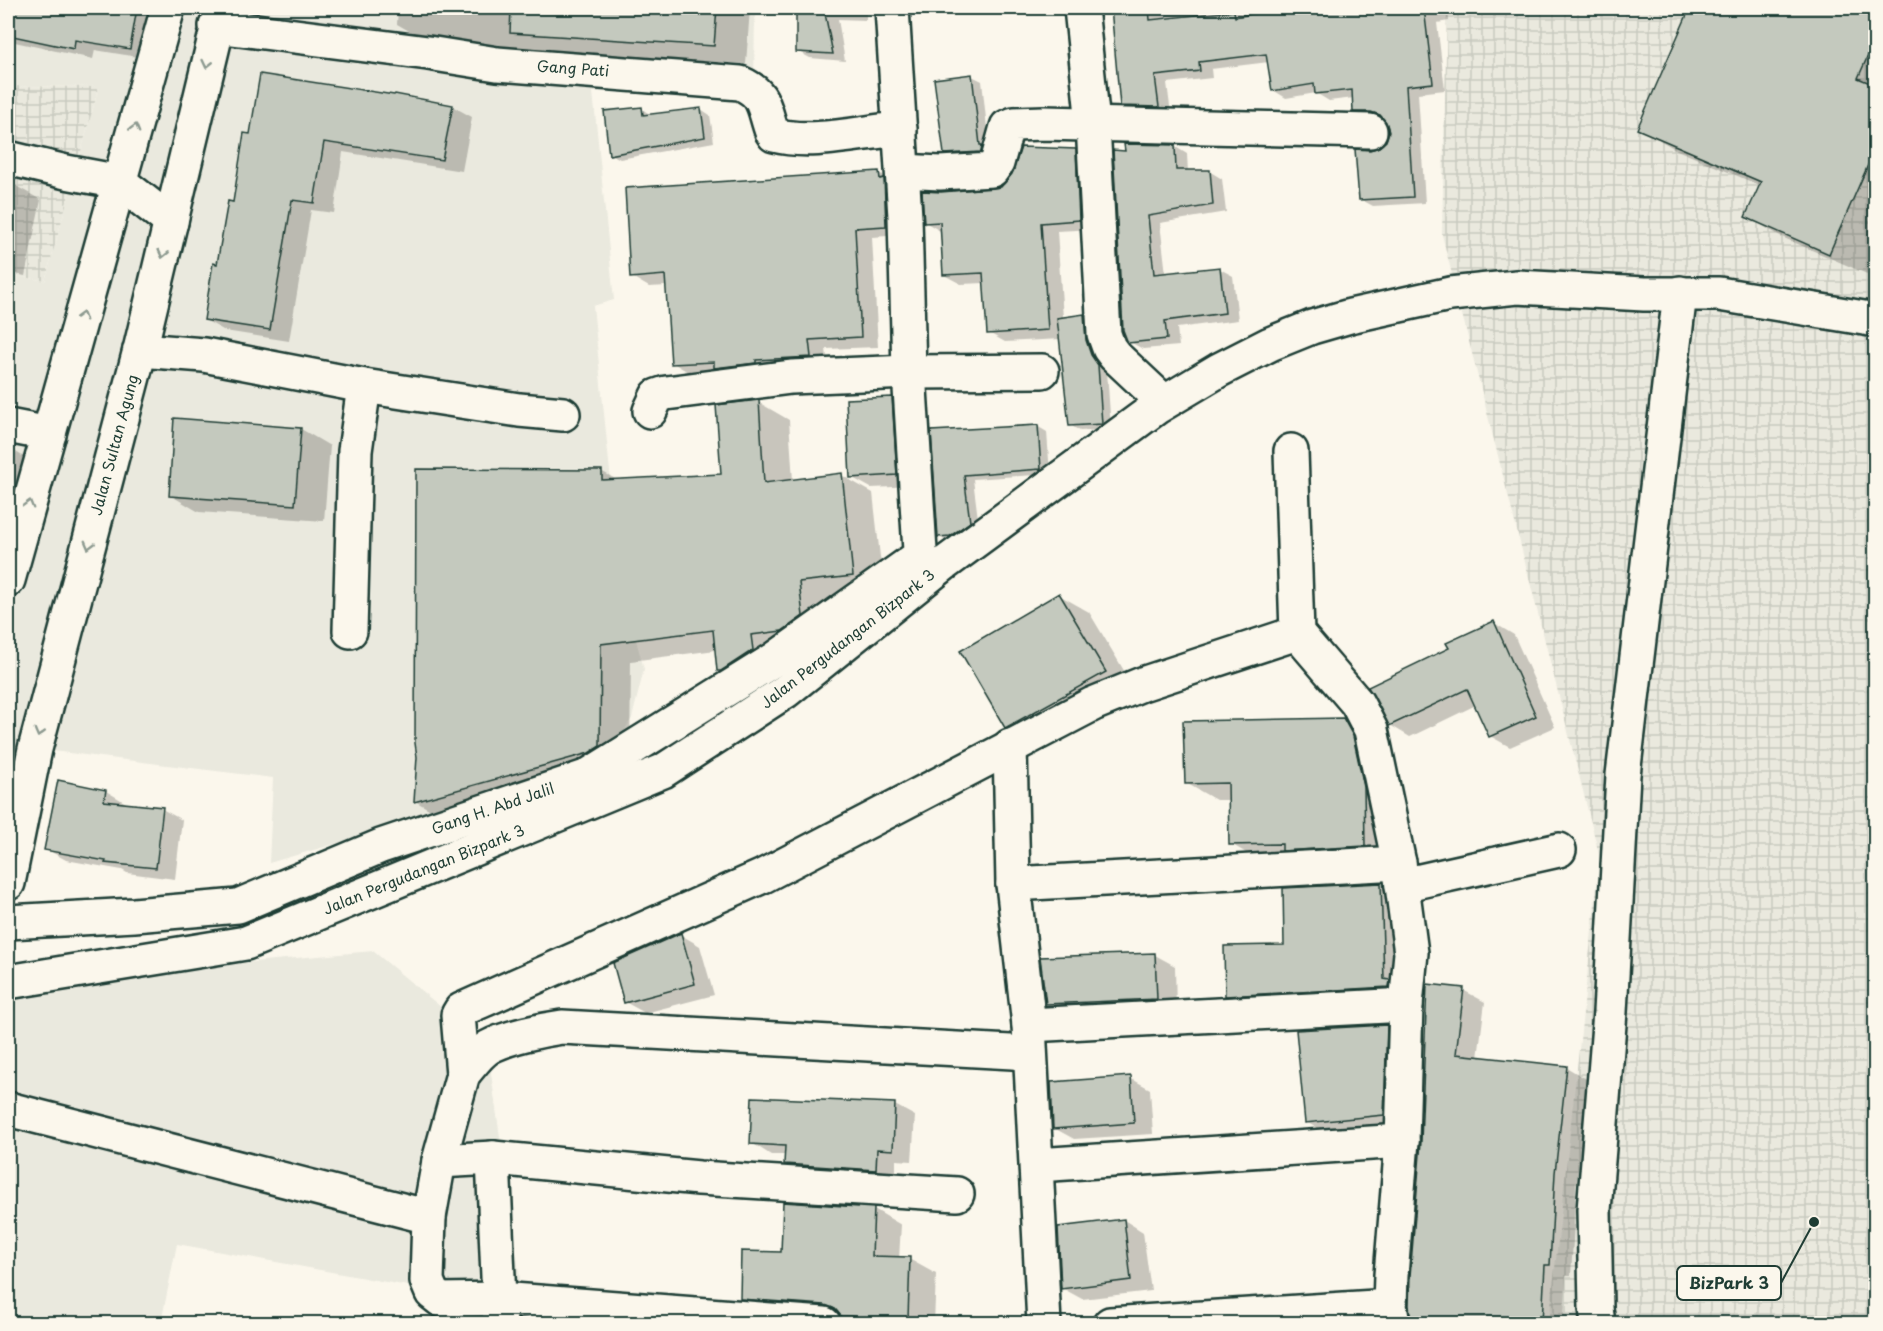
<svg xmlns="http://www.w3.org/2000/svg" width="1883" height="1331" font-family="'Playpen Sans',sans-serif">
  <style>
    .built { fill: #eae9de }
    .industrial { fill: url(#industrial-grid) }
    .shadow { fill: #0003; fill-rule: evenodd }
    .building { fill: #c4c9be; stroke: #1f3d34; stroke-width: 1.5 }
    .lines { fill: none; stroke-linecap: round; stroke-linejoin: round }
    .minor-casing { stroke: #1f3d34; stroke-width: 38 }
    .highway-casing { stroke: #1f3d34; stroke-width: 38 }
    .minor { stroke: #fbf7ec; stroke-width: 33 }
    .highway { stroke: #fbf7ec; stroke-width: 33 }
    .oneway { stroke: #8d9a90 }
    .labels { text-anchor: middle; stroke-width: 6; stroke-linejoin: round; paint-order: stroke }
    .street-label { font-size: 15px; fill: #1f3d34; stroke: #fbf7ec }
    .leader { fill: none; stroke: #1f3d34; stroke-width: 2 }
    .callout-dot { fill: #1f3d34; stroke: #fbf7ec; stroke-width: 2 }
    .callout { fill: #fbf7ec; stroke: #1f3d34; stroke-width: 2 }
    .callout-label { font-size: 16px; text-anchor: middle; font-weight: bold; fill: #1f3d34 }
  </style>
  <defs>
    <pattern id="industrial-grid" width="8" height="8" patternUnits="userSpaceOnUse" patternTransform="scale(1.5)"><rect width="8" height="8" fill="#eae9de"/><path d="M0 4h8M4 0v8" fill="none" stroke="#c8c9bf"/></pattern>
  </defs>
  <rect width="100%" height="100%" fill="#fbf7ec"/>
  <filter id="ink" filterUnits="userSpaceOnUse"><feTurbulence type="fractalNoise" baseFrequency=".0167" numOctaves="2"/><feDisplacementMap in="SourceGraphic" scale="12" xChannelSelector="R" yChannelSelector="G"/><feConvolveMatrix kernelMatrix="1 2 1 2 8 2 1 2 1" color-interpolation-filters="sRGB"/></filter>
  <g filter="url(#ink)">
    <g class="built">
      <path d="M8,8H755L754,89L593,92L614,300L593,306L622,589L644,669L632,718L603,766L269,863L273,778L36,749L8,883V524L12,503L8,502V274L45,281L99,87L8,86Z"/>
      <path d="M373,951L487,1045L524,1307L177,1244L161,1323L8,1324V984Z"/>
    </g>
    <g class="industrial">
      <path d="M1447,8H1875V1323H1549L1600,858L1442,235Z"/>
      <path d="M8,86L99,87L45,281L8,274Z"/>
    </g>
    <g class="shadow">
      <path d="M8,8H173L150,59L95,50L93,59L10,41L9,49H8Z"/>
      <path d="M398,8H750L746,64L430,43L397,24Z"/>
      <path d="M798,8H866V20L838,19L845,61L810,58L797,51Z"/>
      <path d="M1112,8H1448L1449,21L1437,23L1445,90L1418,93L1425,203L1373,206L1360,199L1370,151L1380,148L1388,141L1390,131L1385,119L1367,118L1354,111V98L1329,101L1316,93L1286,98L1273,90L1269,62L1211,69L1212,78L1167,83L1171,114L1134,113L1121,105Z"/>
      <path d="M1692,8H1876V256L1867,274L1784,238L1747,217L1761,186L1677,150L1639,128Z"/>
      <path d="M972,76L982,81L990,157L955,159L945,153Z"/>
      <path d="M452,106L472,117L462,171L343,152L334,213L311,210L289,341L225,331L205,320L252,135Z"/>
      <path d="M642,109L651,115L701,109L710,115L714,142L620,159L611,154Z"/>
      <path d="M1174,146L1187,154L1188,172L1209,171L1222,179L1226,212L1160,223L1166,274L1220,269L1233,276L1238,320L1177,328L1179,346L1143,349L1130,342L1126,152Z"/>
      <path d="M1075,150L1092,160L1095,229L1057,231L1063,318L1084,316L1093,321L1107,371L1111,429L1080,431L1070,425L1061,339L1005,342L989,333L985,283L961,284L944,275L942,232L925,222L924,192L994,190Z"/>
      <path d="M879,173L897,183L904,235L872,237L878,347L826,349L828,366L690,373L673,363L667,286L649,287L632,277Z"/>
      <path d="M8,185L16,186L41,200L25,276L11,273L8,292Z"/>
      <path d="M891,398L911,410L916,486L871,488L851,477Z"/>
      <path d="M758,402L789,420L793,481L841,475L873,493L884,593L829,600L834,634L750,688L719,670L716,650L631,661L630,764L446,819L415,801L601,471L617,480L722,475Z"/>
      <path d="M1037,426L1047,432L1050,474L973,479L979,527L949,542L939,537L933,433Z"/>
      <path d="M301,429L330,446L324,521L199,512L170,495Z"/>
      <path d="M8,447L27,459L8,569Z"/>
      <path d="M1059,595L1089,612L1135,689L1036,744L1006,727L962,652Z"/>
      <path d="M1494,623L1514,635L1555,727L1510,747L1490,736L1476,705L1410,737L1390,725L1451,648Z"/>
      <path d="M1343,719L1373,736L1394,862L1260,861L1231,844L1230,800H1216L1186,783Z"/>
      <path d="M59,782L106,791L126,803L125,805L162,809L182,820L175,879L127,873L122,870L66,860L46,849Z"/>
      <path d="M1380,884L1409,901L1418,1003L1255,1012L1226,995L1286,946Z"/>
      <path d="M681,935L700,946L714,995L645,1013L625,1002Z"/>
      <path d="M1155,955L1175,966L1176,1010L1067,1015L1047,1004Z"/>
      <path d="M1463,990L1485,1002L1478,1058L1566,1067L1588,1080L1576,1186L1571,1276H1566L1564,1324H1412L1411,1276Z"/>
      <path d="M1386,1026L1406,1038L1403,1126L1326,1133L1306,1122Z"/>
      <path d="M1130,1078L1150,1089L1153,1134L1074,1139L1054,1128Z"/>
      <path d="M895,1105L915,1116L912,1161L896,1160V1181L806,1175L786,1164V1155H771L752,1143Z"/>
      <path d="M784,1204L874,1209L901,1225L899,1259H909L936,1274L934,1324H857L850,1320L768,1313L741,1298L782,1254ZM844,1315L915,1318V1321L847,1318Z"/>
      <path d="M1124,1220L1143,1232L1151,1291L1082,1299L1062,1288Z"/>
    </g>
    <g class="building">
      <path d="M8,8H137L130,49L75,40L74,49L8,35Z"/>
      <path d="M511,8H717L714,46L510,33Z"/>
      <path d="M796,8H824L833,54L796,52Z"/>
      <path d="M1111,8H1149L1150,20L1234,11L1235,17L1288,8H1424L1433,83L1406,86L1413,197L1359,200L1355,149L1370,150L1379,147L1386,141L1389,132L1386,122L1380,115L1371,112H1353L1352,90L1315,94L1314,84L1272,91L1266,54L1199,62L1200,71L1155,76L1159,107L1120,106Z"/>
      <path d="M1690,8H1875V40L1858,78L1875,85V149L1829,254L1745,217L1761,182L1637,129Z"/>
      <path d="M260,74L394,95L395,94L453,105L442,160L324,142L314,203L292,200L270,330L204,320L213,263L217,264L228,201L233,202L244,133L250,134Z"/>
      <path d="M972,74L980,145H982L981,152L944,154L934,79Z"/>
      <path d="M642,107L643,115L701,108L705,137L609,155L604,111Z"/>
      <path d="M1124,144L1175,145L1176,170H1210L1213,205L1148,216L1154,274L1220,267L1225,313L1165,321L1167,339L1128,343L1123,330L1113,150L1125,151Z"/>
      <path d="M1021,147L1076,149L1079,220L1041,223L1048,330L987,334L983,273L943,275L940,222L924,223L922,191L941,192L1001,187L1012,174Z"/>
      <path d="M879,171L880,179L884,178L886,226L855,228L861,337L809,340L811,357L756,360V363L714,368V362L671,364L665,275L630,278L625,188Z"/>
      <path d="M1084,314L1086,340L1091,355L1098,365L1102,424L1069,426L1057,318Z"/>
      <path d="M892,397L897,475L850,478L846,399Z"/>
      <path d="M759,400L764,483L842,473L853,576L799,582L803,616L782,631L751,635L753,650L721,671H717L713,630L601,644L600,746L589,753L414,802L417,757L415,743L416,469L602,470V480L721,474L716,405Z"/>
      <path d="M174,418L301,428L295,505L169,496Z"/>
      <path d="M1038,425L1041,469L964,475L970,522L950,536L938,537L931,431Z"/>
      <path d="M1059,593L1106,672L1005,728L960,651Z"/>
      <path d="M1494,621L1536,716L1489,737L1467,689L1389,726L1368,687L1449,648L1446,643Z"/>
      <path d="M1343,718L1353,736L1364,787L1365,846L1282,851V844L1229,845L1228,783L1185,784L1183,721Z"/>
      <path d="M58,780L106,790L104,801L163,807L156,868L105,863L106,861L44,850Z"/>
      <path d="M1381,883L1384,979L1390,980L1389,987L1225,996L1224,946L1284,945L1283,888Z"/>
      <path d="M681,933L695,984L624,1003L613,963Z"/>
      <path d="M1155,953L1157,999L1046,1004L1040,957Z"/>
      <path d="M1427,984L1464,988L1456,1054L1567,1066L1555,1173L1550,1265H1545L1542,1323H1411L1409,1305L1410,1276L1421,1142Z"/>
      <path d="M1387,1025L1384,1115L1305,1123L1296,1030Z"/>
      <path d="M1131,1076L1134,1123L1053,1129L1051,1082Z"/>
      <path d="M752,1097L895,1103L893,1150L877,1149L876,1170L784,1164L785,1146L750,1144Z"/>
      <path d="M783,1202L874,1208L872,1256L910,1257L908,1319L841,1316L835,1309L825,1305L740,1299L741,1251L781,1252Z"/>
      <path d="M1124,1219L1131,1280L1061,1289L1058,1227Z"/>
    </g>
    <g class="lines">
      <g class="minor-casing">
        <g id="minor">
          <path d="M1081,8L1093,124L1104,334L1109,348L1115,356L1164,402"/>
          <path d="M216,26L428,53L497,64L740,83C766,94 763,107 772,132L774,135C812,145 861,132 900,129"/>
          <path d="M8,158L66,172L120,182L171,222"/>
          <path d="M903,171L940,173L992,170L997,163L1007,127L1014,124L1044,123L1370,131"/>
          <path d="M140,350L204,355L364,386L519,410L563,414"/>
          <path d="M650,411L657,396L666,393L791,377L909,372L1042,371"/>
          <path d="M8,426L49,434"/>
          <path d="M1291,451L1297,633L1357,703L1371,730L1399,863L1411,953L1406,1005L1402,1141L1391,1275L1390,1306L1393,1324"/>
          <path d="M350,631L355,451L364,386"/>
          <path d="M1010,746L1013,884L1029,1025L1044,1324"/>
          <path d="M1013,884L1399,863"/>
          <path d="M1402,885L1559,850"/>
          <path d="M8,922L134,915L238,906L381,846L586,777L775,659L917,558L920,551L909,372L905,217L892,8"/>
          <path d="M8,982L246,943L663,771L786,691L944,564L1157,407L1219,370L1270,344L1312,327L1350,316L1450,294L1517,287L1644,294H1719L1876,320"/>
          <path d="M1029,1025L1406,1005"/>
          <path d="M463,1074C471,1065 479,1053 489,1047C507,1037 541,1030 562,1027L1029,1053"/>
          <path d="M8,1109L429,1217"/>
          <path d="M493,1158L500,1324"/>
          <path d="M439,1161L493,1158L699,1178L957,1194"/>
          <path d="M1037,1165L1402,1141"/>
          <path d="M824,1324L499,1299L441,1300L432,1293L427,1281L429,1217L439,1161L463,1074L458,1015L461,1010L763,876L1093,704L1142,684L1297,633"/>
          <path d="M1110,1324L1390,1306"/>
          <path d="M1598,1324L1596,1308L1594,1210L1610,1012L1623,775L1680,293"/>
        </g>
      </g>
      <g class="highway-casing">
        <g id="highway">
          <path d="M8,580L168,8"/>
          <path d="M8,883L35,749L140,350L222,8"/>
        </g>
      </g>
      <use href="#minor" class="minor"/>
      <use href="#highway" class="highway"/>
    </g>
    <defs><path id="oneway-chevron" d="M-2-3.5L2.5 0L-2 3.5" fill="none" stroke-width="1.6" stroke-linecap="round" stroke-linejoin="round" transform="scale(1.5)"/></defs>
    <g class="oneway">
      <use href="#oneway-chevron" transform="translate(207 64) rotate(103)"/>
      <use href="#oneway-chevron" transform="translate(135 128) rotate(-74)"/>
      <use href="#oneway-chevron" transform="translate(163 254) rotate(103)"/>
      <use href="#oneway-chevron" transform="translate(82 316) rotate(-74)"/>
      <use href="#oneway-chevron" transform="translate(29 504) rotate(-74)"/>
      <use href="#oneway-chevron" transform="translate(89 545) rotate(105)"/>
      <use href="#oneway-chevron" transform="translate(39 733) rotate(105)"/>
    </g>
  </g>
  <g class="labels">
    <g class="street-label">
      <text transform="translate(573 69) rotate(4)" y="5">Gang Pati</text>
      <text transform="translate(115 445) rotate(-75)" y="5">Jalan Sultan Agung</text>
      <text transform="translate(848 639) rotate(-38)" y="5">Jalan Pergudangan Bizpark 3</text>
      <text transform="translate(493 809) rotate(-19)" y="5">Gang H. Abd Jalil</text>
      <text transform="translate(424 870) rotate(-22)" y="5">Jalan Pergudangan Bizpark 3</text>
    </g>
  </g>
  <path class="leader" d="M1814 1222L1781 1283"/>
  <circle class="callout-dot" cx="1814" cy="1222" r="6"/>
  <rect class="callout" x="1677" y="1266" width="104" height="34" rx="6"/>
  <g class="callout-label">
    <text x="1729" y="1289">BizPark 3</text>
  </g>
  <rect width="1883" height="1331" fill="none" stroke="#fbf7ec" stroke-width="30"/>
  <rect x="15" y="15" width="1853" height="1301" fill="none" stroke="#1f3d34" stroke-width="2" filter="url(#ink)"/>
</svg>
